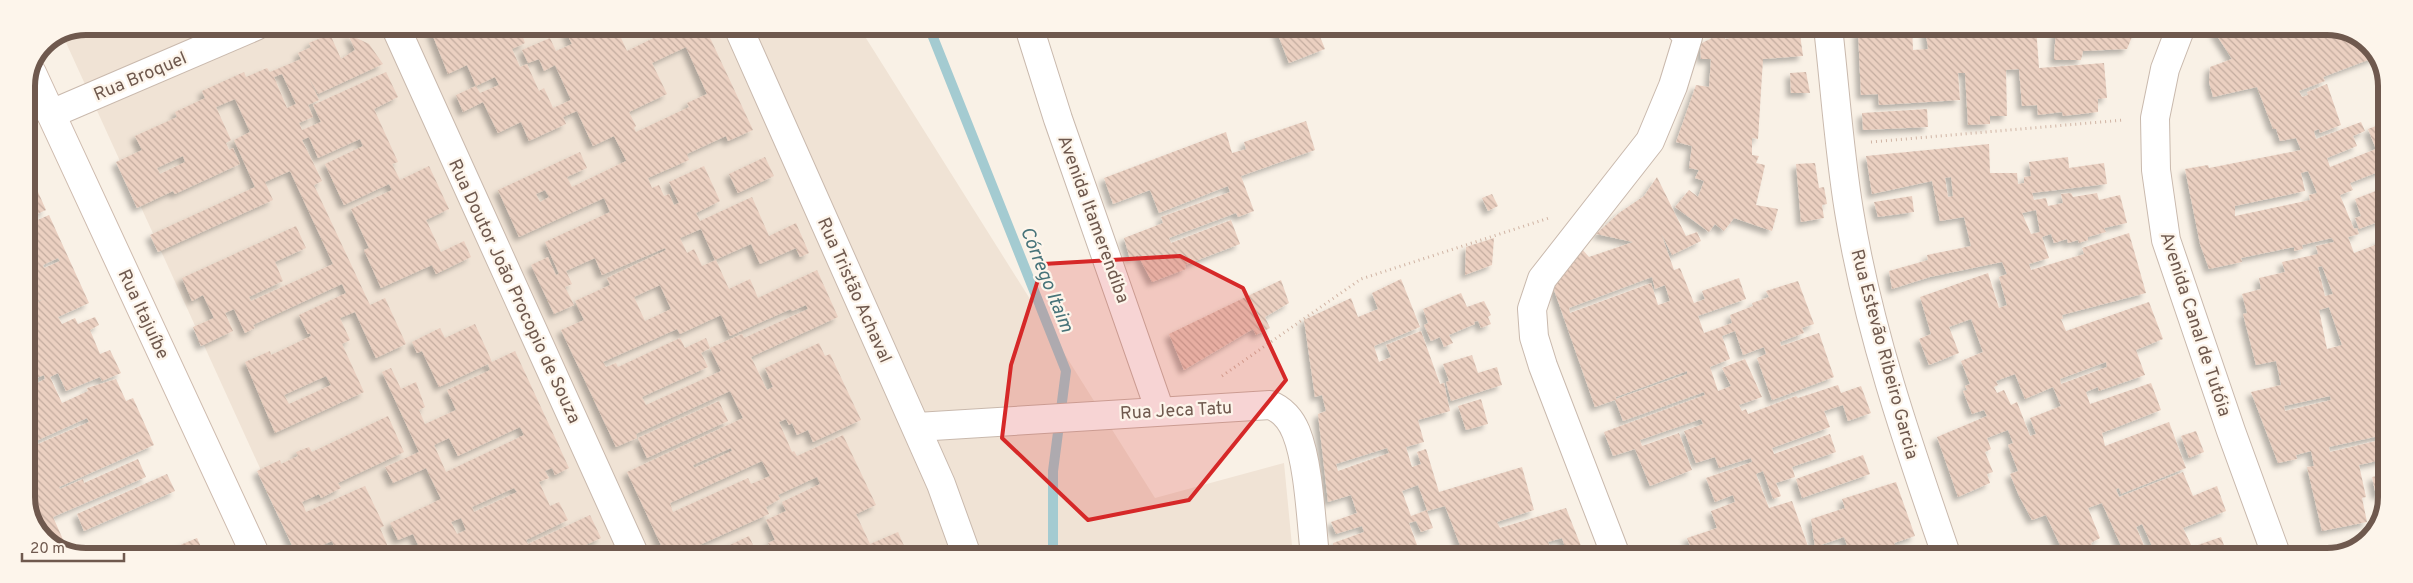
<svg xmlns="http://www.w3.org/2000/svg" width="2413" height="583" font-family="Overpass,sans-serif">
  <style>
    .residential { fill: #f0e3d5 }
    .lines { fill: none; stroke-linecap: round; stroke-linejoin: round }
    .stream { stroke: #a4cbd1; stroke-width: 10 }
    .building { fill: url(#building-back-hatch); fill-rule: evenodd; filter: url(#shadow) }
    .minor-casing { stroke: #c9b9ad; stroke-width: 30 }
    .secondary-casing { stroke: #cebbae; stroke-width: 30 }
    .path { stroke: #d0b4a4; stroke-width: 3; stroke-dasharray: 1 4; stroke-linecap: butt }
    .minor { stroke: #fff; stroke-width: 28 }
    .secondary { stroke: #fff; stroke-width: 28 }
    .marked { fill: #d62828; fill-opacity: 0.2; stroke: #d62828; stroke-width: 4; stroke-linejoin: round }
    .labels { text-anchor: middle; stroke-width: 4.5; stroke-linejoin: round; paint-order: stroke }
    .street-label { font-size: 18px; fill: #6f594e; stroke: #fdf5eb }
    .water-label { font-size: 19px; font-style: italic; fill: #477379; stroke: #fdf5eb }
    .rim { fill: none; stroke: #6f594e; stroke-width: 6 }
  </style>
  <defs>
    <pattern id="building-back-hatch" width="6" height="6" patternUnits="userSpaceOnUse" patternTransform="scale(1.25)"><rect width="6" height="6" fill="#ebd0c1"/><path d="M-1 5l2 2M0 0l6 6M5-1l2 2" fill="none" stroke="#c3ac9f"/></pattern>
    <filter id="shadow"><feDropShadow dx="-4.5" dy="4.5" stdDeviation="2.5" flood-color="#0004"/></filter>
  </defs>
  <rect width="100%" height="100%" fill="#f9f1e6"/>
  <path class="residential" d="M86,26L859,27L1155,498L1284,463L1293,556H300L63,36Z"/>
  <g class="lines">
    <path class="stream" d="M929,27L1066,371L1053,471V556"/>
  </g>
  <g class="building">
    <path d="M429,26H476L460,34L461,36L481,27L484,35L500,28L501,31L511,26H519L525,43L512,49L520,67L527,64L539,91L544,88L553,108L571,100L555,65L544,71L539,59L528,63L522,50L550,38L556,51L572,44L566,32L578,27H581L586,37L608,27H616L627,51L674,28V27H705L753,130L728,141L726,136L687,154L689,160L648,178L652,188L659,185L664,196L669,194L674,205L679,203L669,182L704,166L720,201L696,213L700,221L752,197L769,236L796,223L809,253L800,257L796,248L760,264L751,244L715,260L701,229L680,238L687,253L694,249L702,266L716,260L729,289L750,279L758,298L817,270L838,317L751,357L767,390L773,387L765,368L819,343L825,356L830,354L861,420L813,442L808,430L797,435L792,423L789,425L786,419L779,422L792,452L794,451L797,456L843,435L876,505L856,514L870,544L898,532L905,548L887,556H783L779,548L772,552L768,543L775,540L766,520L786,511L782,502L820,484L817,477L778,495L780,499L766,507L769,514L695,547L697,552L690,556H666L627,472L743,418L730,391L636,434L637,438L616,447L561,330L584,320L575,301L610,285L607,278L666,250L665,248L602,275L595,258L566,271L572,284L565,287L574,305L554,314L531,265L548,257L556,275L559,274L545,242L610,212L604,198L519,237L498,190L580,152L587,168L567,177L572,187L626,161V160L614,136L593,146L577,111L563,117L566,124L529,141L521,122L498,133L483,102L463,112L456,95L476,86L467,65L448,74ZM686,47L707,94L687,103L689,107L636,132L634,128L636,126L629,112L667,94L652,63ZM495,77L499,85L480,93L476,86ZM545,190L549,197L540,202L536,194ZM660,285L671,309L645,321L634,297ZM806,305L808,309L744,338L742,334L710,348L721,371L646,405L642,397L708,367L701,353L710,348L706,338L685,348L680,338L618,367L616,363L606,367L603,362L677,329L680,334L721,315L730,336L791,309L792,311ZM731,448L732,451L694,468L693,465ZM762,461L770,476L751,484L748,478L673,512L670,503Z"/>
    <path d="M1275,27H1316L1325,49L1289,63Z"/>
    <path d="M1734,27H1799L1803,56L1763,59L1758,139L1752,138V155L1759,156L1756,163L1765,165L1756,205L1778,209L1772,231L1734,218L1724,231L1715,224L1709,232L1675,207L1689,190L1698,197L1704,181L1695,178L1699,170L1689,168L1692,146L1676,142L1696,85L1709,87L1711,59H1701L1700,44L1724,32L1725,39L1734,37Z"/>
    <path d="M1868,27H1912L1913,50L1928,49L1925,27H2036L2039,68L2104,63L2107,98L2098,99V112L2063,116L2062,112L2038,115L2037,105L2022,106L2019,69L2006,70L2007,116H1990V124L1968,125L1965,73H1958L1960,100L1879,105L1878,94L1861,95L1858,31L1868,30Z"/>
    <path d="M2056,27H2136L2127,49L2083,51L2081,60H2054Z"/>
    <path d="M2217,27H2339L2372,47L2376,57L2323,77L2325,81L2299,91L2302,97L2308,95L2307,92L2327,84L2341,125L2320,133L2319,129L2314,131L2316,139L2361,122L2365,131L2353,136L2357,146L2327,158L2330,167L2376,149L2368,129L2386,122V169L2350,183L2353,190L2340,195L2354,229L2357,228L2359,234L2348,237L2354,253L2375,245L2379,254L2376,242L2386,238V301L2380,303L2386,319V459L2359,465L2366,497L2362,498L2367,522L2322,531L2307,467L2314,466L2311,451L2296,455L2297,459L2278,463L2251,392L2281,385L2276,361L2256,365L2243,314L2247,313L2242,294L2261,289L2259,278L2285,272L2282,262L2318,254L2316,246L2334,242L2332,238L2302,245L2303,249L2294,251V247L2241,258L2242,262L2209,269L2200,244L2185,169L2208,165L2209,168L2301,150L2296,138L2280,141L2276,129H2273L2257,87L2213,97L2209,82L2210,67L2232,59L2214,31ZM2308,171L2317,193L2309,195L2310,200L2235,216V206L2305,191L2301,173ZM2322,266L2333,294L2325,296L2318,267ZM2329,307L2342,345L2327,349L2319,310ZM2330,396L2331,400L2285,411L2284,406ZM2379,436L2380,440L2330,452L2329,447Z"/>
    <path d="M330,34L341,59L355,50L348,34L369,44L383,64L318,94L309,78L319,100L308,105L313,117L299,123L302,130L321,122L313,105L386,72L398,97L374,109L398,162L392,164L400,180L429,166L449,209L426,220L441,252L464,241L471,257L436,274L432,265L381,288L364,250L369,248L351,209L392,190L389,184L344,205L325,164L363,146L360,139L318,158L309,137L302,140L322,181L314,185L370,305L385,298L406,344L376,358L355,312L340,318L350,340L342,344L364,392L275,433L245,362L270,351L271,355L311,336L310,333L308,334L299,315L346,293L342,284L253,325L255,328L245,333L234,309L225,313L233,331L201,346L193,327L214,318L203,295L192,301L182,278L296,226L306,248L275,262L283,281L249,297L251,301L333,264L290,171L265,182L273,200L158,252L150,235L255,187L234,140L250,132L235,99L216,107L231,140L226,143L229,150L233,148L240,164L175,194L173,191L137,208L116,162L142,150L135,136L177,117L175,112L205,98L202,91L244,72L246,77L267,68L270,72L301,59L298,53L311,47L309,43ZM282,74L296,104L287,108L274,77ZM183,156L185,162L160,174L157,168ZM326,376L331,385L289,404L284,395Z"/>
    <path d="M1806,72L1810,93H1791L1790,73Z"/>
    <path d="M1927,109L1928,127L1863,130L1862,113Z"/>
    <path d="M1306,121L1315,150L1241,176L1254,211L1238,217L1236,213L1169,238L1171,243L1231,220L1240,244L1185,265L1186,269L1152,282L1138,255L1130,259L1124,238L1163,223L1161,217L1230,192L1228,186L1159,213L1150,190L1113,204L1104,178L1226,132L1232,153L1246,149L1244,142Z"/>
    <path d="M1989,144L1990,173H2017L2018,184L2024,183V177L2031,176L2029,162L2068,157L2069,168L2104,163L2107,184L2032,193L2034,200L2046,198L2048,206L2063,203L2061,194L2071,193L2073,197L2097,193L2099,200L2120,195L2127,223L2104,228L2106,232L2088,237V240L2079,243L2078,240L2068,243L2067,239L2054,243L2051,234L2042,237L2049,258L2029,264L2031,270L2084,254L2082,248L2129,233L2146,293L2062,315L2063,319H2061L2066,331L2149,302L2163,339L2136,350L2145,375L2099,391L2098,387L2086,392L2090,404L2151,383L2161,410L2102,433L2105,446L2169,422L2186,468L2121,494L2119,488L2116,489L2119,497L2183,472L2193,496L2217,486L2226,511L2183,528L2192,547L2221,537L2227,554L2239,549L2241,557H2157L2142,524L2136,527L2149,557H2126L2102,503L2088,508L2100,538L2091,543L2096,554L2080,557L2077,548L2064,554L2046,515L2032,520L2019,496L2010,474L2018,471L2008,445L2013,443L2008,430L1987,438L1991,449L1985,452L1993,472L1987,474L1990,483L1958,497L1937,437L1987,416L1984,410L1972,414L1963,391L1967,390L1965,386L1970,384L1961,361L1983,352L1971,319L1949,327L1959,353L1929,365L1919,339L1931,334L1920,297L1988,273L1999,308L2007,305L1999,277L2007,274L2002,262L1930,277L1892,289L1889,271L1928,260L1927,255L1971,246L1964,217L1940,221L1932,181L1872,194L1866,156ZM1951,177L1953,196L1948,197L1945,178ZM2036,210L2040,232L2031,234L2022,213ZM2106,362L2107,367L2061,384L2060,379ZM2015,374L2025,399L2053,387L2061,406L2030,418L2036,434L2030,436L2017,402L2011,405L2004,390L1997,393L1994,387L1998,385L1996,381Z"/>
    <path d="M765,157L774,176L738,193L729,174Z"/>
    <path d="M1815,163L1819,188L1824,187L1827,204L1822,205L1824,218L1801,222L1796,164Z"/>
    <path d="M26,165L46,210L26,219Z"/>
    <path d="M1657,177L1686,236L1697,232L1701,241L1672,255L1661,233L1674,270L1680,268L1694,303L1705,299L1702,291L1739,278L1746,299L1698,316L1704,333L1732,323L1730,315L1753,306L1752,303L1769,297L1766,291L1798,281L1814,324L1802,328L1804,333L1780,342L1781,346L1819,333L1834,377L1772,400L1757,358L1766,354L1764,347L1743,355L1735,331L1722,336L1730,359L1710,367L1718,391L1731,386L1722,368L1745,359L1762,397L1739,405L1742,411L1746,409L1748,414L1796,396L1798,398L1838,385L1841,393L1861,386L1871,413L1848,421L1843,405L1824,411L1830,427L1772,448L1774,454L1830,434L1836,452L1792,467L1795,477L1776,483L1781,496L1773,499L1763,471L1756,474L1769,508L1792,501L1809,549L1815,547L1811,519L1845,508L1842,499L1896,482L1915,536L1894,543L1896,547L1899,546L1902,557L1851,556L1844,537L1818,546L1822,556H1786L1785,554L1777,556H1675L1673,552L1690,546L1687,538L1717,528L1711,511L1735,502L1733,495L1715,502L1706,478L1752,462L1751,458L1719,468L1715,457L1696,463L1684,431L1703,424L1701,419L1640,440L1642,446L1679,433L1692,470L1650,486L1635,449L1613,456L1604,432L1705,395L1704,392L1623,421L1615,400L1595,407L1553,287L1581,248L1589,257L1633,242L1596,234L1619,213L1644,196ZM1652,277L1655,289L1665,285L1670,301L1658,305L1651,283L1570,313L1569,308ZM1687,371V374L1616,399V397Z"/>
    <path d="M2386,187V219L2359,229L2355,218L2361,216L2355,199Z"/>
    <path d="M1492,194L1498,206L1488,211L1482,198Z"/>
    <path d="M1912,196L1914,212L1878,217L1874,202Z"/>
    <path d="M49,215L89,303L58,317L62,324L75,318L78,324L95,317L99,325L90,330L100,354L110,350L121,373L102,381L100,377L66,391L58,373L50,377L62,403L88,391L87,388L116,379L126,401L133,398L154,445L59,487L60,489L83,479L84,483L138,459L146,477L53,517L69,553L41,537L27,504V307L44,299L27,305L26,280L32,277L30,274L33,273L31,269L26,271V225ZM58,258L60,261L44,268L43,265ZM44,375L45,379L31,386L29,381ZM87,418L89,422L38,444L36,441Z"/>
    <path d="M1494,238L1492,265L1465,275L1466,247Z"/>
    <path d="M1401,279L1420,327L1374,346L1379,362L1391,357L1386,345L1421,331L1440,384L1444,383L1450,411L1418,420L1424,442L1406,447L1412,467L1421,464L1417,452L1426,449L1439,492L1522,467L1534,510L1497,522L1500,528L1566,508L1585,556H1568L1562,538L1548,542L1550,547L1531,553L1528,546L1512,551L1513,556H1464L1445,506L1427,511L1433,528L1421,532L1416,521L1409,523L1421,556H1362L1361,552L1349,556H1334L1333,543L1364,532L1362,526L1336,534L1331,522L1357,513L1351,495L1328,502L1318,414L1326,411L1322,395L1315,397L1304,320L1351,298L1358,317L1378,309L1372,293ZM1387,448L1389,453L1338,471L1336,464ZM1418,485L1427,510L1411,516L1402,491Z"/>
    <path d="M1281,280L1289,303L1265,317L1270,328L1256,335L1253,329L1184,370L1169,334Z"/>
    <path d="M1461,293L1467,307L1484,301L1491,315L1488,317L1491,324L1481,328L1478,321L1474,322L1475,324L1449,335L1453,343L1444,347L1440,337L1431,341L1424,325L1428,323L1423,309Z"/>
    <path d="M475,324L492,362L515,351L569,468L555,475L552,468L545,471L549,478L539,482L550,506L559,502L568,520L526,540L528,544L590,515L601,538L573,551L576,556H466L462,546L441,556H423L413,534L398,540L390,523L441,499L426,468L393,483L385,467L419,452L382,372L391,368L401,389L416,382L425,407L419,410L425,424L456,410L447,390L490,370L488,364L439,387L422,351L417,353L412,342L440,328L445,338ZM520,427L524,435L446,472L434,445L449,438L458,456ZM514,488L517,492L474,512L472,507ZM461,518L466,530L457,534L451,522Z"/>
    <path d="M1472,355L1478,373L1497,367L1502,385L1451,401L1446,382L1449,381L1443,364Z"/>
    <path d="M1481,399L1488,424L1466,430L1458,406Z"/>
    <path d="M719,401L728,421L647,458L638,438Z"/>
    <path d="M388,416L404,452L338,483L341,488L321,498L319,494L302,502L306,512L365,486L384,526L380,528L392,556H334L345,551L343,545L335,548L332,541L323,545L326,556H297L257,471L280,460L281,464L298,456L296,452L309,447L312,452Z"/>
    <path d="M2196,431L2204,452L2189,458L2181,436Z"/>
    <path d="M1863,455L1870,474L1802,498L1796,479Z"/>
    <path d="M167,474L175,491L84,531L77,514Z"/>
    <path d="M2386,474V493L2376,495L2372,477Z"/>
    <path d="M2372,532L2366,542L2337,553L2334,546Z"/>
    <path d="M749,536L758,556H706Z"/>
    <path d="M197,538L205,556H156L173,548Z"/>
  </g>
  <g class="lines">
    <g class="minor-casing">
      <g id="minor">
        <path d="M395,26L635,556"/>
        <path d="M738,27L941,484L967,556"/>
        <path d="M1029,27L1058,119L1160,411"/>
        <path d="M1828,27C1835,88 1839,150 1849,211C1868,329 1908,444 1947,557"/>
        <path d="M2181,27L2165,69L2155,118L2156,170L2166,240L2231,431L2277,557"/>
        <path d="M51,114L256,26"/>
        <path d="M917,427L1270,405C1282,409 1291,420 1296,432C1309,464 1311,521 1315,556"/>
        <path d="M1616,556L1543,366L1534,337L1532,309L1542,279L1650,141L1673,86L1688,37L1679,27"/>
      </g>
    </g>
    <g class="secondary-casing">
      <path id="secondary" d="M32,73L256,556"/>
    </g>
    <g class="path">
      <path d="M1871,142L2124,120"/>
      <path d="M1222,376L1361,279L1549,218"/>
    </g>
    <use href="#minor" class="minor"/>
    <use href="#secondary" class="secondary"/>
  </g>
  <path class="marked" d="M1180,256L1243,288L1286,380L1189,500L1088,520L1002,438L1011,365L1043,264Z"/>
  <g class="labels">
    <g class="street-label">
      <text transform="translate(140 76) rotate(-23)" y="6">Rua Broquel</text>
      <text transform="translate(1094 219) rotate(70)" y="6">Avenida Itamerendiba</text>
      <text transform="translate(855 290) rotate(66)" y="6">Rua Tristão Achaval</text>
      <text transform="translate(515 291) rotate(65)" y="6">Rua Doutor João Procopio de Souza</text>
      <text transform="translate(144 314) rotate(65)" y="6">Rua Itajuíbe</text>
      <text transform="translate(2196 324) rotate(72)" y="6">Avenida Canal de Tutóia</text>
      <text transform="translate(1885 354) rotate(75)" y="6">Rua Estevão Ribeiro Garcia</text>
      <text transform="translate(1176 410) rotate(-3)" y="6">Rua Jeca Tatu</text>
    </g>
    <g class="water-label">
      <text transform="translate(1048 279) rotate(68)" y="7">Córrego Itaim</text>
    </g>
  </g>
  <path d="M0 0H2413V583H0ZM86 35H2327A51 51 0 0 1 2378 86V497A51 51 0 0 1 2327 548H86A51 51 0 0 1 35 497V86A51 51 0 0 1 86 35Z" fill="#fdf5eb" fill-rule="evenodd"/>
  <path class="rim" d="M86 35H2327A51 51 0 0 1 2378 86V497A51 51 0 0 1 2327 548H86A51 51 0 0 1 35 497V86A51 51 0 0 1 86 35Z"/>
  <path d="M22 553v8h102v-8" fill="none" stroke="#6f594e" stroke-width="2.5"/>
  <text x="30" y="553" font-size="15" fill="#6f594e" stroke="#fdf5eb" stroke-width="4" paint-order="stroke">20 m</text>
</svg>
